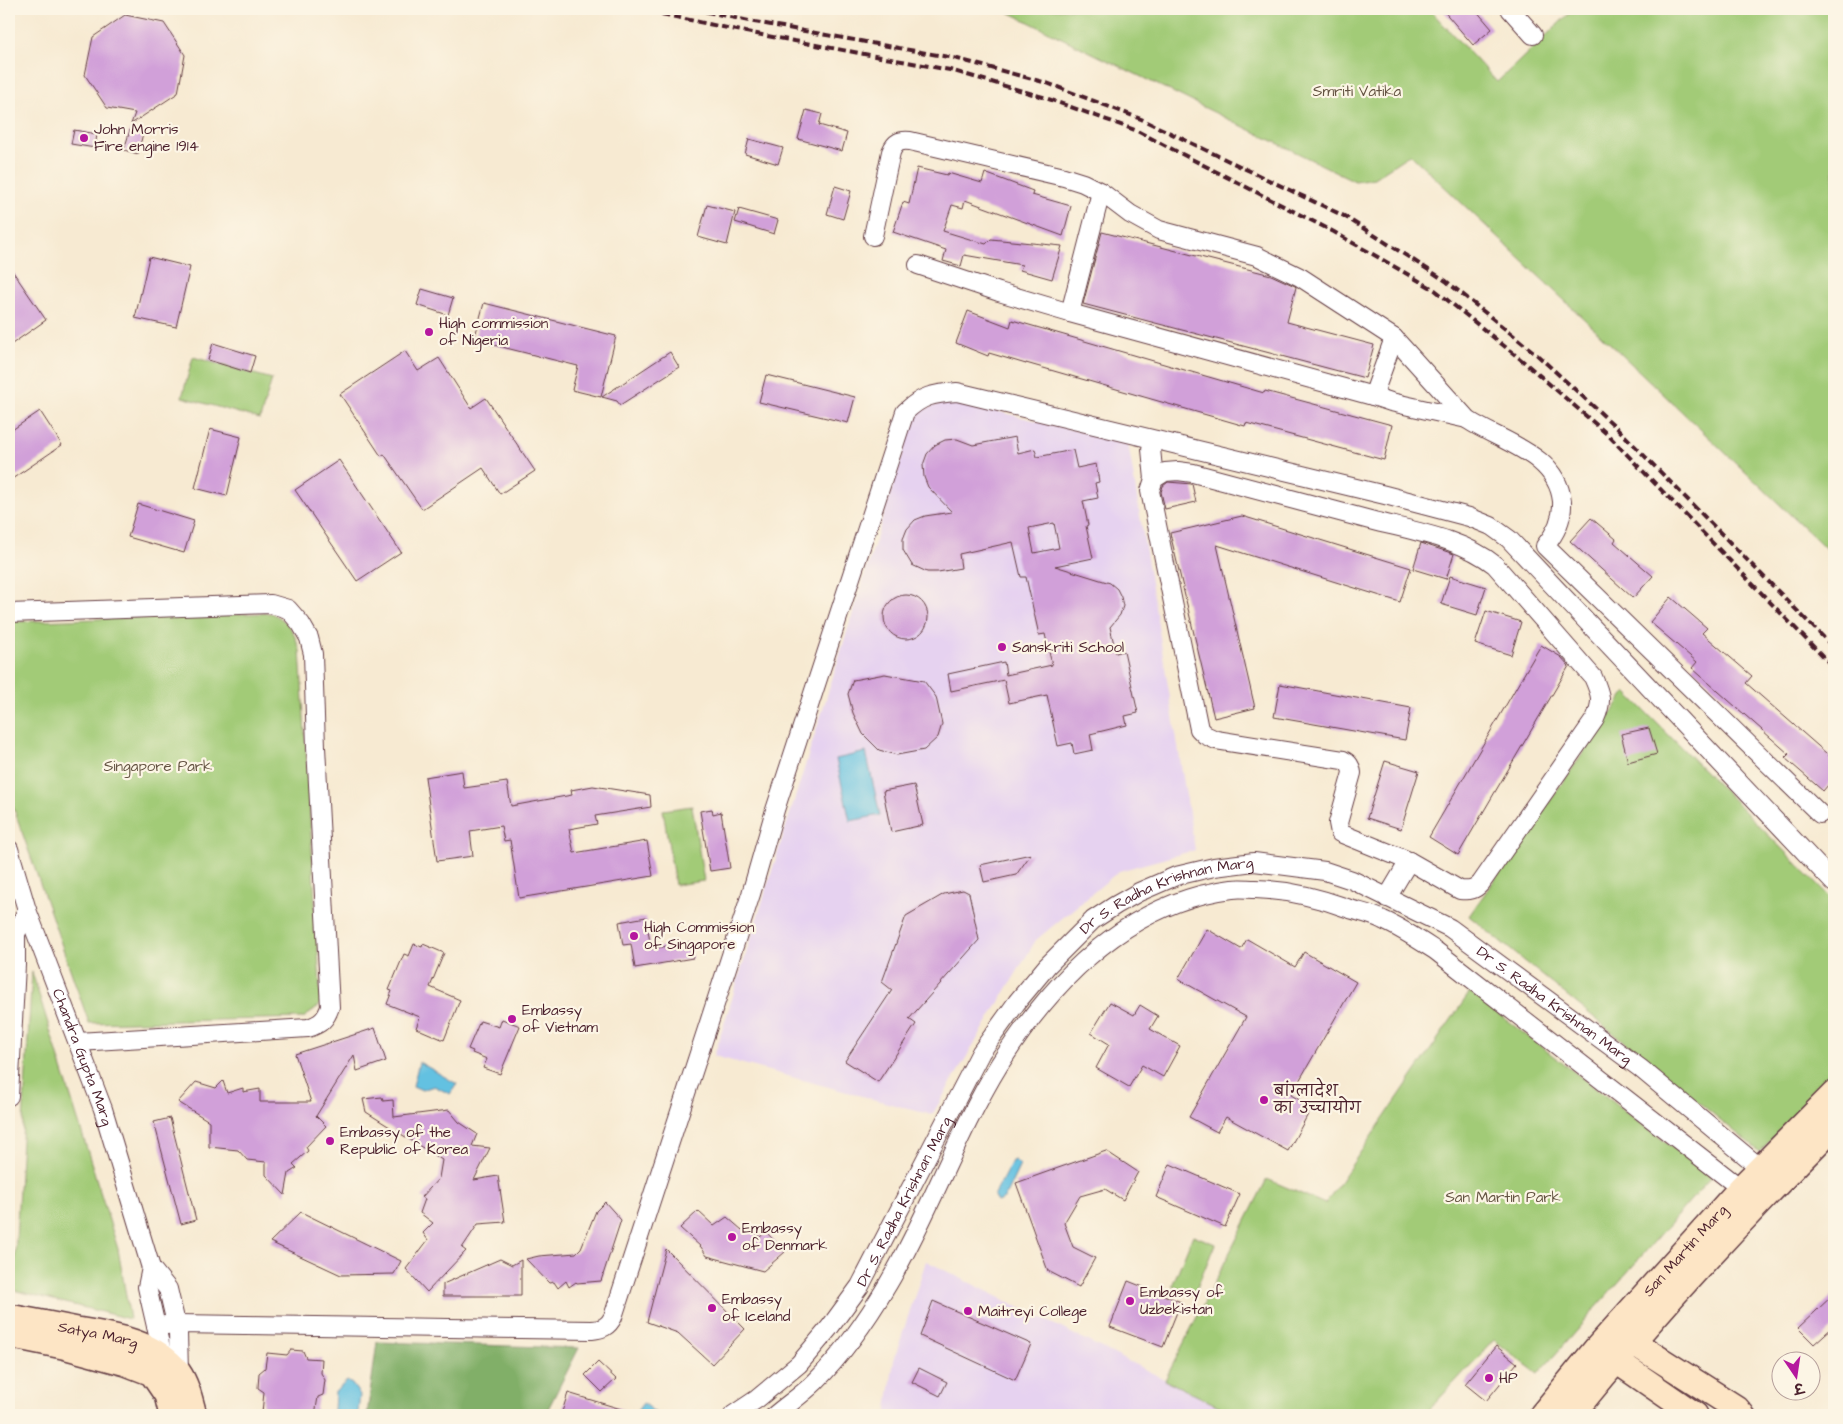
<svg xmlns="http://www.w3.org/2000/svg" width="1843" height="1424" font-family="'Architects Daughter','Playpen Sans Deva',sans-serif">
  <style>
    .built { fill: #e6d2f0 }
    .green { fill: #a2cb77; stroke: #767551 }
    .forest { fill: #81af68; stroke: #66674a }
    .water { fill: #63c1e1; stroke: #567086 }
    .building { fill: #d1a0d9; fill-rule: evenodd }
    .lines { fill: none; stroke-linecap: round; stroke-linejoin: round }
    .street-casing { stroke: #643d44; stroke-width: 20 }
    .secondary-casing { stroke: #643d44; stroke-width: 28 }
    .street { stroke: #fff; stroke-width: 18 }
    .secondary { stroke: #fde5c5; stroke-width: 25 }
    .rail { stroke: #4a1f2b; stroke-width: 4; stroke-dasharray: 8 4; stroke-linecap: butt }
    .poi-dot { fill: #b5179e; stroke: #fcf5e5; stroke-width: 2 }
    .labels { text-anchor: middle; stroke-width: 4.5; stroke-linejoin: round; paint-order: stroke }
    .park-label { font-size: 15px; fill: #645342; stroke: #fcf5e5 }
    .poi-label { font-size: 15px; fill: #4a1f2b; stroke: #fcf5e5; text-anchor: start }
    .street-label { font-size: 15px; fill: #4a1f2b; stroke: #fcf5e5 }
  </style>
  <rect width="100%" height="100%" fill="#fcf5e5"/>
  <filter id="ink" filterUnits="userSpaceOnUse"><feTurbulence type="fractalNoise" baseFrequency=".02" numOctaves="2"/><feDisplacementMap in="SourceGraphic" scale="10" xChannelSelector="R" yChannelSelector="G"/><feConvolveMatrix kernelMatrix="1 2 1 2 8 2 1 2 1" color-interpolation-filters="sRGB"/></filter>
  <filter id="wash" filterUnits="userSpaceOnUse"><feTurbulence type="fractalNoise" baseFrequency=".0096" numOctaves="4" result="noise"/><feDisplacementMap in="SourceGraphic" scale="20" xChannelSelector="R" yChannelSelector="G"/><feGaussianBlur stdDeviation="1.12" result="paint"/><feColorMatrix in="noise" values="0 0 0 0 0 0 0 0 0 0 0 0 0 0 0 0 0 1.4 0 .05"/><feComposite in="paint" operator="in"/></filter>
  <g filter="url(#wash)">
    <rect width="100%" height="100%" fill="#f7ead2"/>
    <g class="built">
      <path d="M950,400L1128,443L1195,850L1119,871L1036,940L932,1115L714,1056L916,412Z"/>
      <path d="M926,1261L1237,1415H886L894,1360Z"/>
    </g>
    <g class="green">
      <path d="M1002,9H1429L1497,82L1574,9H1834V556L1410,154L1374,178L1355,181Z"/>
      <path d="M193,357L272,379L260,419L182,397Z"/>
      <path d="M271,613C290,622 293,631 300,650L321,1003L316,1009L303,1018L89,1023L9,795V622Z"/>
      <path d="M1626,692L1834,901V1075L1760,1152L1469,916Z"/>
      <path d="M692,806L704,881L675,885L663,810Z"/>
      <path d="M32,972L118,1249L130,1319L13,1290Z"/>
      <path d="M1470,992L1711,1177L1538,1374L1494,1340L1424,1415H1237L1165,1380L1267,1179L1325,1204Z"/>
      <path d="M1193,1235L1215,1244L1194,1295L1172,1286Z"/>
    </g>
    <path class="forest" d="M377,1342L579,1348L545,1415H367Z"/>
    <g class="water">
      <path d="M866,752L880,815L850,821L836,759Z"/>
      <path d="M419,1062L457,1084L450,1094L434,1086L422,1090L413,1086Z"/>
      <path d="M1015,1160L1020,1165L1004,1199L997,1202L995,1199L994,1196L1012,1161Z"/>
      <path d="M347,1381L352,1384L360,1395L358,1412L355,1415H336L334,1411L335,1392Z"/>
      <path d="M643,1403L658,1415H634Z"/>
    </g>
    <g id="blocks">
      <g class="building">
        <path d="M1442,9H1475L1492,29L1473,45Z"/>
        <path d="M125,15L164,23L185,55L178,93L131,124L135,113L107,108L85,75L93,37Z"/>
        <path d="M806,110L822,114L819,125L847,133L842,151L798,139Z"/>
        <path d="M74,130L97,134L95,148L71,144Z"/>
        <path d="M130,130L143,133L138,154L124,150Z"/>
        <path d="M749,139L783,148L778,164L745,154Z"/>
        <path d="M917,168L947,175L948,173L982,183L985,173L1033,191L1032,195L1071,206L1063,236L965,200L963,208L952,205L943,231L986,244L991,239L1062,246L1052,279L1020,270L1022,265L964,255L961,266L943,261L946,250L893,232L903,202L909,204Z"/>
        <path d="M835,186L851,191L843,219L827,214Z"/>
        <path d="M707,205L735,212L727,245L698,237Z"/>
        <path d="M739,209L778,220L774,234L735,222Z"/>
        <path d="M1102,232L1271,275L1295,286L1296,287L1287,322L1374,345L1365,378L1083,304Z"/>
        <path d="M149,257L190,267L176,327L135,318Z"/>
        <path d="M9,266L46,320L9,346Z"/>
        <path d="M422,289L453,298L448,315L417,305Z"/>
        <path d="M484,303L616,336L601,397L572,390L578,366L474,340Z"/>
        <path d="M968,311L1010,327L1012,320L1264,393L1265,391L1392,425L1384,460L1246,423L1245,426L1026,363V364L989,353L988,356L956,343Z"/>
        <path d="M213,343L255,356L250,373L208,360Z"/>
        <path d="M405,351L418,371L439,358L471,408L486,398L535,471L500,494L483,468L422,509L384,454L381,456L340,394Z"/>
        <path d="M670,352L679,367L620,405L617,401L602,397Z"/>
        <path d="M766,375L855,397L848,423L759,402Z"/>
        <path d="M40,411L62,445L9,481V432Z"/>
        <path d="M210,429L241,437L227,496L195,488Z"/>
        <path d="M1015,437L1018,453L1035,449L1037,457L1073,450L1077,468L1096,464L1099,482L1095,483L1098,498L1083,501L1088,525L1086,526L1093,558L1055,566L1110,583L1117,589L1121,597L1123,606L1120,615L1110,627L1116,653L1124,651L1138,713L1125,716L1127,725L1090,734L1093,750L1074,754L1072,743L1058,746L1047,695L1009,703L1004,680L951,691L948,674L1004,662L1006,675L1052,665L1045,634L1039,635L1026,577H1021L1013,542L959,554L961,568L938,572H927L912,565L903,550V539L907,529L915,520L925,516L952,512L928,487L924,477L923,465L927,454L935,445L945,440L957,439L973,445ZM1054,523L1059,548L1034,553L1029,528Z"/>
        <path d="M339,460L401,552L357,581L295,490Z"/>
        <path d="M1168,482L1192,484L1196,502L1165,509L1161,492L1163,486Z"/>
        <path d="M138,504L194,521L184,553L128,537Z"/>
        <path d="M1242,516L1411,568L1400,602L1217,545L1255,708L1214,718L1170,533Z"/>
        <path d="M1591,518L1616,539L1614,542L1653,576L1633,598L1570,541Z"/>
        <path d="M1421,543L1454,554L1446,579L1413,569Z"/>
        <path d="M1450,576L1486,587L1477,615L1441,604Z"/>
        <circle cx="906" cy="617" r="22"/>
        <path d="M1671,597L1707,628L1702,633L1752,676L1746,683L1834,760V778L1823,791L1785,758L1789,754L1692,668L1697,662L1650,622Z"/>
        <path d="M1486,611L1521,622L1511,655L1475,644Z"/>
        <path d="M1541,645L1561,657L1569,666L1458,855L1429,837Z"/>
        <path d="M885,674L924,681L936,697L942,724L938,737L924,750L897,755L879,750L863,734L853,713L848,694L853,680Z"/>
        <path d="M1280,684L1411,708L1405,740L1274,717Z"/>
        <path d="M1649,728L1657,754L1628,762L1621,734Z"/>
        <path d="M1385,761L1419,771L1401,829L1367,818Z"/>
        <path d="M462,771L464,788L507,782L511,806L572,795L571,790L593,786L650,795L651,807L595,816L597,824L569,829L574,853L647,841L653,876L519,898L510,840L504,841L501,826L470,831L473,856L437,861L425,777Z"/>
        <path d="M914,785L923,825L891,832L883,791Z"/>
        <path d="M712,809L713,814L721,812L730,868L710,871L700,811Z"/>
        <path d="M1031,854L1016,875L984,882L980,865Z"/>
        <path d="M963,890L969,893L979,940L909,1019L916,1024L878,1082L845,1061L892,990L882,982L906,916L944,894Z"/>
        <path d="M646,917L651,949L690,942L693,958L635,968L631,944L623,945L619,922Z"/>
        <path d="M1207,929L1241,949L1247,939L1295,967L1304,952L1356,982L1291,1095L1312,1107L1288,1151L1226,1117L1217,1132L1189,1117L1246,1017L1178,979Z"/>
        <path d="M414,944L422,947L423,944L444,953L430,987L460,1000L444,1040L416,1028L420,1017L387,1004L392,991L389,990L404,954L409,956Z"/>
        <path d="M1110,1002L1134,1015L1140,1005L1158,1016L1150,1029L1180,1046L1163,1077L1142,1065L1129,1087L1096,1068L1109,1044L1091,1033Z"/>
        <path d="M502,1019L520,1026L500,1074L483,1068L487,1059L472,1053L473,1051L468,1049L480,1021L499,1027Z"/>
        <path d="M375,1028L386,1061L357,1071L354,1055L316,1116L326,1126L306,1147L308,1151L293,1164L297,1168L289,1173L285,1195L266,1175V1162L247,1160L238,1150L209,1147V1121L178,1102L196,1082L216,1088L223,1081L227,1093L243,1088V1092L260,1089V1102H311L295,1054Z"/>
        <path d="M382,1097L383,1101L393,1100L394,1117L449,1110L459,1122L477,1134L472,1146L490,1148L474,1180L498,1176L505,1222L478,1224L462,1248L466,1251L427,1292L406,1269L428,1240L423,1233L433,1223L420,1213L425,1199L422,1197L439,1178L442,1160L366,1112L363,1099Z"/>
        <path d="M170,1118L196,1220L181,1224L154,1122Z"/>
        <path d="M1106,1151L1138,1172L1123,1200L1105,1189L1080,1196L1064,1223L1073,1247L1095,1258L1079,1287L1048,1271L1016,1183Z"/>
        <path d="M1170,1164L1240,1194L1225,1227L1156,1197Z"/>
        <path d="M605,1202L621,1220L601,1281L577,1283L576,1282L569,1287L566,1281L558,1288L554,1282L549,1283L526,1259L539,1256L576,1253L581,1248L596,1211Z"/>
        <path d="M698,1211L714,1226L727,1217L742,1230L748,1226L760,1237L766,1232L785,1252L763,1271L707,1256L701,1247L680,1228Z"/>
        <path d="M301,1212L401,1261L394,1274L341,1275L270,1242Z"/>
        <path d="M666,1249L745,1329L712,1364L678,1333L647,1322Z"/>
        <path d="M500,1259L512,1265L521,1260V1296H443V1284Z"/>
        <path d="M1128,1281L1181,1302L1163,1347L1110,1327Z"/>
        <path d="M1834,1294V1326L1814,1344L1798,1328Z"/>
        <path d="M933,1301L1031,1344L1015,1380L920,1336Z"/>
        <path d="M1496,1346L1517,1363L1486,1401L1465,1384Z"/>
        <path d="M291,1350L303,1351L306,1358L322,1359L321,1373L325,1380L323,1395L318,1397L315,1415H279L262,1413L264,1392L258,1388L259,1373L265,1368L267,1353L287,1355Z"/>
        <path d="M598,1362L616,1379L602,1392L585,1375Z"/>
        <path d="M919,1368L947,1382L940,1396L912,1382Z"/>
        <path d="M568,1393L631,1412V1415H561Z"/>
      </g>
    </g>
  </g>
  <g filter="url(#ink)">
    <use href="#blocks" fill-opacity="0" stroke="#643d44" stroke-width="1"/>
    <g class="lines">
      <g class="street-casing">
        <g id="street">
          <path d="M1510,9L1533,35"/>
          <path d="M1101,192L1070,313L1373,396"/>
          <path d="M873,236L891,152C895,142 900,140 910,141L1064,177L1083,183L1101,192L1130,214L1159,230L1257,256L1300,277L1394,338L1468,420C1501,442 1557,454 1562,501C1563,519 1556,533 1545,546L1820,814"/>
          <path d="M918,265L999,292L1070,313"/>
          <path d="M1394,338L1373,396L1391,402L1467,419"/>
          <path d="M1178,471L1193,473C1252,489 1311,504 1370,520C1412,531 1461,538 1495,565L1593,677C1601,695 1603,701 1595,719L1481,883C1475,890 1470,891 1460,890L1409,861L1340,833L1338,823L1352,773C1351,766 1349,763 1343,760L1216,740L1205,735L1199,729L1150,491L1154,479L1165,472Z"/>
          <path d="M1154,479L1151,449L1155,440"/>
          <path d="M9,613L271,604L288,609L301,624L309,638L313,654L316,747L330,1007C326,1019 321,1024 308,1028L78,1042"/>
          <path id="s1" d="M9,849L27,910L103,1109L151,1268L168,1289L178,1332L179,1373L177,1378"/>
          <path d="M1387,898L1409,861"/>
          <path d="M9,1096L16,965V934L27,910"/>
          <path d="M151,1268L147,1287L163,1357L162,1364"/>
          <path d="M156,1326L176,1324L592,1330C602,1329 608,1327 613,1317L751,894L775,810L905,412C923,395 933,394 957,392L1385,495L1469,517L1491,526L1509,539L1834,883"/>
          <path id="s2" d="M733,1415L757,1399L799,1364L830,1327L860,1286L981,1052L1017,1002L1047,966L1093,920L1116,905L1139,892L1176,876L1214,867L1254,862L1325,871L1352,880L1450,928L1640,1068L1770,1176"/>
          <path d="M775,1415C788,1404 803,1394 815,1382C843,1354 868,1318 888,1284C930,1213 956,1135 999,1065C1052,981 1128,902 1232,889C1239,888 1248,889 1255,889C1287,890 1317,897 1347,908C1359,912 1372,914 1383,920C1401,928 1419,940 1436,951L1748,1194"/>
        </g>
      </g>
      <g class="secondary-casing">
        <g id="secondary">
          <path id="s3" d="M9,1317C32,1321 54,1325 77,1330C114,1336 153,1341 178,1372C187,1385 190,1400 194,1415"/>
          <path d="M1620,1334L1736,1408L1742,1415"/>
          <path d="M9,1335L63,1346L126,1363L152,1373L167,1395L172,1415"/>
          <path d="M1602,1351L1695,1415"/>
          <path id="s4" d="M1542,1415L1597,1348L1741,1188L1834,1094"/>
          <path d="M1571,1415C1653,1314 1742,1218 1834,1126"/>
        </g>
      </g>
      <use href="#street" class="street"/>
      <use href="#secondary" class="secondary"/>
      <g class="rail">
        <path d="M638,9L746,32L950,70L1043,97L1135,130L1334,232L1435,290L1524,362L1607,434L1834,668"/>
        <path d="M694,9L749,21L954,58L1047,83L1141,119L1344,216L1446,281L1535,353L1616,427L1834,648"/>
      </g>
    </g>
  </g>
  <g class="poi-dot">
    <circle cx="84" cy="138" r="5"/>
    <circle cx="429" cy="332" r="5"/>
    <circle cx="1002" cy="647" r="5"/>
    <circle cx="634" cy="936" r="5"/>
    <circle cx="512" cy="1019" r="5"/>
    <circle cx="1264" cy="1100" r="5"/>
    <circle cx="330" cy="1141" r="5"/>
    <circle cx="732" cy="1237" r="5"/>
    <circle cx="1130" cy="1301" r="5"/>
    <circle cx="712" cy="1308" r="5"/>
    <circle cx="968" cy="1311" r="5"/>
    <circle cx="1489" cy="1378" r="5"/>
  </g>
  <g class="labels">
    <g class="park-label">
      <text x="1357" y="96">Smriti Vatika</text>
      <text x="158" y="771">Singapore Park</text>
      <text x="1503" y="1202">San Martin Park</text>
    </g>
    <g class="poi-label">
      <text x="94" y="134">John Morris<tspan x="94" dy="17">Fire engine 1914</tspan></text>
      <text x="439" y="328">High commission<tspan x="439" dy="17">of Nigeria</tspan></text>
      <text x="1012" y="652">Sanskriti School</text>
      <text x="644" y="932">High Commission<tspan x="644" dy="17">of Singapore</tspan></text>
      <text x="522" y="1015">Embassy<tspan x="522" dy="17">of Vietnam</tspan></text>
      <text x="1274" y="1096">बांग्लादेश<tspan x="1274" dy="17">का उच्चायोग</tspan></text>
      <text x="340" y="1137">Embassy of the<tspan x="340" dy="17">Republic of Korea</tspan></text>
      <text x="742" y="1233">Embassy<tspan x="742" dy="17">of Denmark</tspan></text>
      <text x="1140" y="1297">Embassy of<tspan x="1140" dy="17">Uzbekistan</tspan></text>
      <text x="722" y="1304">Embassy<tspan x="722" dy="17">of Iceland</tspan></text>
      <text x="978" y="1316">Maitreyi College</text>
      <text x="1499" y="1383">HP</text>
    </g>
    <g class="street-label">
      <text dy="5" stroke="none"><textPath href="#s2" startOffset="698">Dr S. Radha Krishnan Marg</textPath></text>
      <text dy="5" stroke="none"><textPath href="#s2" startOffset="1132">Dr S. Radha Krishnan Marg</textPath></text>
      <text dy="5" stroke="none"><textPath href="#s1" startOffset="221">Chandra Gupta Marg</textPath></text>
      <text dy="5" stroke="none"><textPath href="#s2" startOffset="278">Dr S. Radha Krishnan Marg</textPath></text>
      <text dy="5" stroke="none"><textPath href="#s4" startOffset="218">San Martin Marg</textPath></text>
      <text dy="5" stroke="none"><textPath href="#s3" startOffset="91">Satya Marg</textPath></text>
    </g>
  </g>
  <rect width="1843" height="1424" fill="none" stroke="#fcf5e5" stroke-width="30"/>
  <g transform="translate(1796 1376) rotate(167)"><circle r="24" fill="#fcf5e5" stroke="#b59f9b"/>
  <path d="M0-4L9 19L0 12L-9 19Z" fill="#b5179e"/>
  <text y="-8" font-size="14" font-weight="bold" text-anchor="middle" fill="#4a1f2b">उ</text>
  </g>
</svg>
